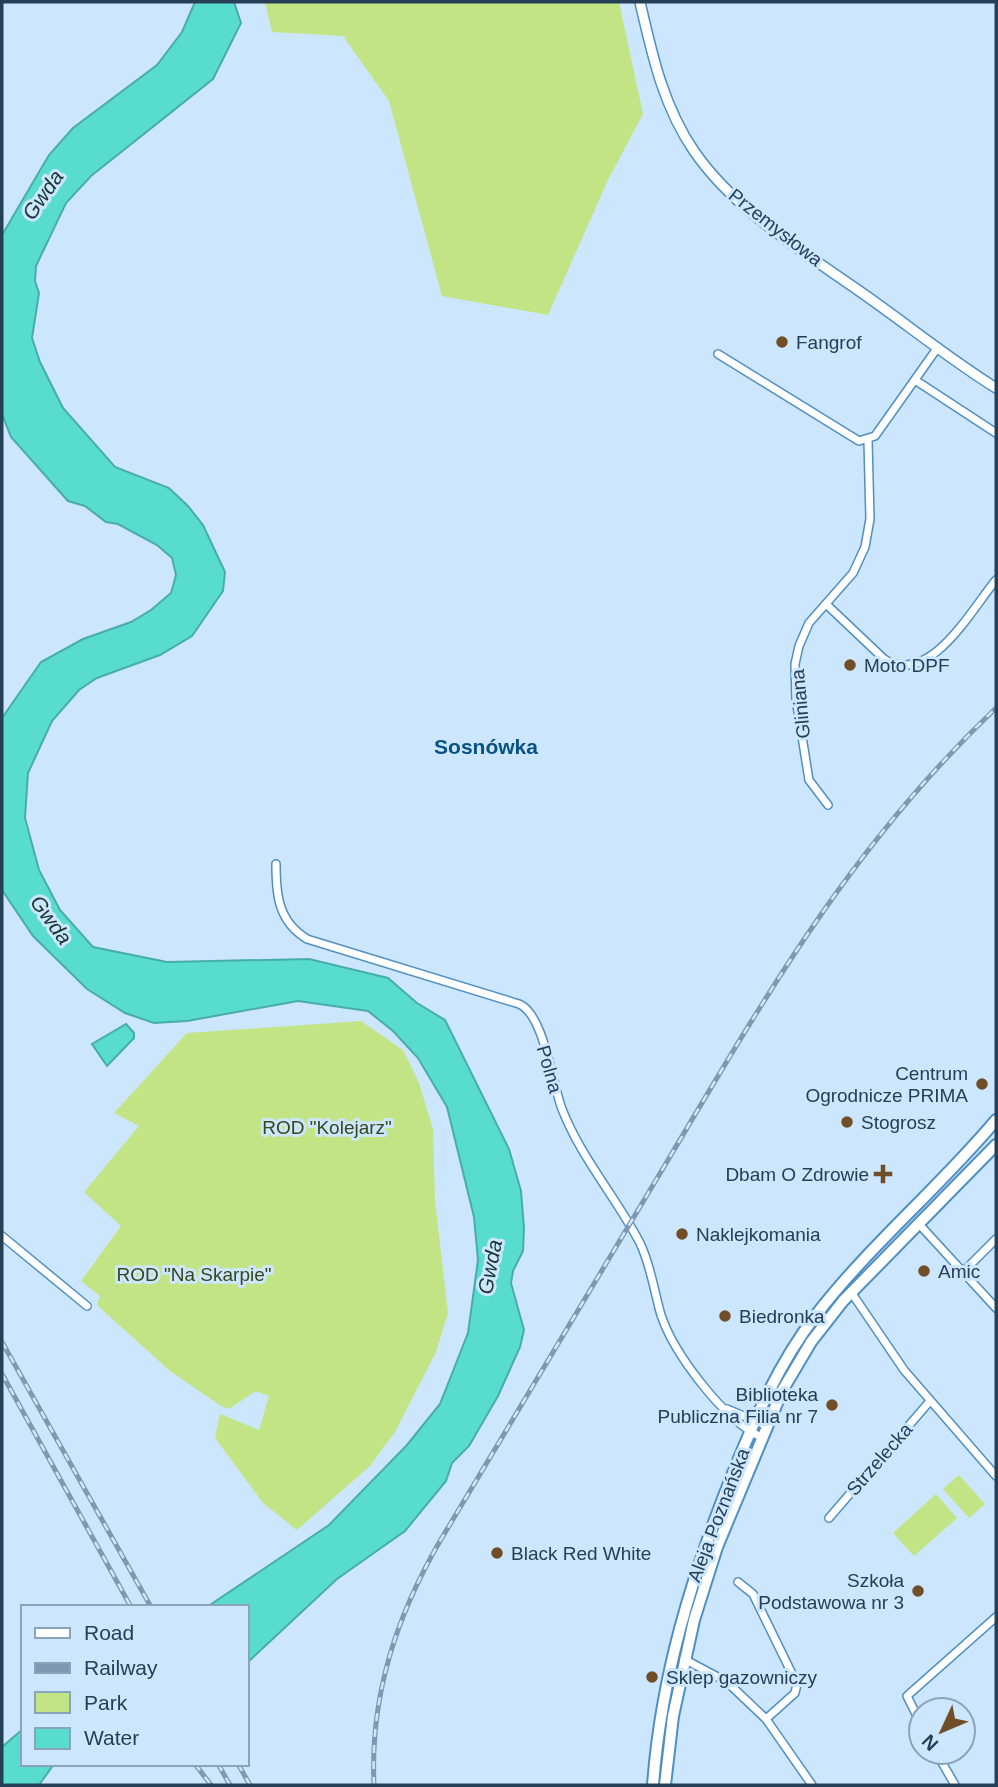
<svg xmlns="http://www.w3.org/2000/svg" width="998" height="1787" font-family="Helvetica,sans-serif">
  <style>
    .green { fill: #c2e484 }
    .water { fill: #57dcce; stroke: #48adaa; stroke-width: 2 }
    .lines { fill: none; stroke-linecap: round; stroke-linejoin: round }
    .minor-casing { stroke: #4f8fc4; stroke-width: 10 }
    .tertiary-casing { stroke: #4f8fc4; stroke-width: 12 }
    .secondary-casing { stroke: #4f8fc4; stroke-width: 14 }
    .minor { stroke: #fff; stroke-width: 7 }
    .tertiary { stroke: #fff; stroke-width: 9 }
    .secondary { stroke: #fff; stroke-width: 10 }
    .rail-casing { stroke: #7e98af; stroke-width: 5 }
    .rail { stroke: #cce6fd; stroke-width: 2.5; stroke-dasharray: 8; stroke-linecap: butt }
    .poi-dot { fill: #724e28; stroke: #cce6fd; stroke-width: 2.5 }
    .labels { text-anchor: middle; stroke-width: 6; stroke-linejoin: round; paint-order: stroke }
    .street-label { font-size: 19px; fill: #254056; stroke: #cce6fd }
    .poi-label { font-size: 19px; fill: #254056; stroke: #cce6fd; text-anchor: start }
    .park-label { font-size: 19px; fill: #38471a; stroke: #cce6fd }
    .water-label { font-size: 21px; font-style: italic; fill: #183531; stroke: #cce6fd }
    .neighbourhood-label { font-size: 21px; font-weight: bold; fill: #075282; stroke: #cce6fd }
  </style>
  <rect width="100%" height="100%" fill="#cce6fd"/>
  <g class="green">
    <path d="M265,2H619L643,114L609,178L548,315L442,296L389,101L343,36L272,32Z"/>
    <path d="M361,1021L403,1050L419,1083L433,1129L435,1201L448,1313L436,1352L395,1432L370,1466L297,1530L263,1503L215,1438L220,1414L259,1430L269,1396L256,1391L229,1409L221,1406L170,1371L97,1305L100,1296L81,1281L121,1226L84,1192L139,1126L114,1113L187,1033Z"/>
    <path d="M959,1475L985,1504L969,1518L943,1489Z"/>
    <path d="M936,1494L957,1518L914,1556L893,1533Z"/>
  </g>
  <g class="water">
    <path d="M195,2H234L241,23L213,79L91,176L66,203L36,266L35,281L39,293L32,338L40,362L63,408L115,467L169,488L188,506L203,525L225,572L223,591L192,636L160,655L97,678L79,690L52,721L28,773L25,818L39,870L60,910L93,947L167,962L309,959L388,978L417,1003L445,1020L509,1149L521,1191L524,1228L523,1251L513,1271L511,1283L524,1330L520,1347L498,1396L469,1446L452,1463L446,1481L405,1531L337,1579L247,1663V1607H207L329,1525L407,1445L440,1404L468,1333L478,1260L474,1217L447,1107L418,1058L393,1031L368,1011L298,1001L187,1021L154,1023L125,1013L87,989L33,936L2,890V718L41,662L83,639L131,622L151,610L171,593L176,575L172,558L157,545L118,524L106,522L85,506L68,501L11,437L2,414V235L49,155L73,128L157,65L182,32Z"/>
    <path d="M126,1024L134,1033V1038L107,1066L92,1044Z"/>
    <path d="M23,1729V1764H54L39,1785H2V1747Z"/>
  </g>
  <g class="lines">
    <g class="minor-casing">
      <g id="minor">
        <path d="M718,354L859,441L875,436L938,347"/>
        <path d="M915,380L996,433"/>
        <path d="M826,604L884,659C929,688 971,610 996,580"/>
        <path d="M828,805L809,780L796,699L795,664L799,646L809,623L853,573L865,547L870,519L868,441"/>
        <path d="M276,864C276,895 278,921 307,939L519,1004C544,1014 552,1083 562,1109C581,1158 616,1197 640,1243C651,1266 654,1291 661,1315C674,1354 724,1420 761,1437"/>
        <path d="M918,1223L996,1308"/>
        <path d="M2,1236L87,1306"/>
        <path d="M964,1271L996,1239"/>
        <path d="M851,1292L904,1370L996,1476"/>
        <path d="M727,1409L765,1425"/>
        <path d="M829,1518L930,1401"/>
        <path d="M738,1582L753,1594L797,1684L795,1693L766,1719"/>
        <path d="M684,1659L727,1682L766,1719L812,1785"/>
        <path d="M921,1724L907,1696L996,1617"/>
        <path d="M936,1752L955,1785"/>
      </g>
    </g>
    <g class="tertiary-casing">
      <path id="tertiary" d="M640,2C652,54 663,106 694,151C736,212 806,253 865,295C909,326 951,360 996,388"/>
    </g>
    <g class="secondary-casing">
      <g id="secondary">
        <path d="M653,1785C661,1678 691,1578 731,1478C754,1421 778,1364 816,1315C870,1245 939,1188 996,1120"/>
        <path d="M665,1785L673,1716L694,1620L717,1547L782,1391L811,1342L843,1301L996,1145"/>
      </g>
    </g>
    <use href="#minor" class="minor"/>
    <use href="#tertiary" class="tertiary"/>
    <use href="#secondary" class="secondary"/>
    <g class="rail-casing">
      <g id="rail">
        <path d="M2,1342L151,1607"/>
        <path d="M2,1374L131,1607"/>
        <path d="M195,1764L211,1785"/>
        <path d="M218,1764L230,1785"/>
        <path d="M238,1764L250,1785"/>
        <path d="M374,1785C370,1696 396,1617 440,1541C516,1414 592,1287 668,1160C768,992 853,844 996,708"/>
      </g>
    </g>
    <use href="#rail" class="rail"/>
  </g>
  <g class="poi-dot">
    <circle cx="782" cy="342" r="7"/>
    <circle cx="850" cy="665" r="7"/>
    <circle cx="982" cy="1084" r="7"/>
    <circle cx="847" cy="1122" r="7"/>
    <path d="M879.5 1163.5h7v7h7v7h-7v7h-7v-7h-7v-7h7z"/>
    <circle cx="682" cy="1234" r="7"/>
    <circle cx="924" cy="1271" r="7"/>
    <circle cx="725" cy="1316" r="7"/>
    <circle cx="832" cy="1405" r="7"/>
    <circle cx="497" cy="1553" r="7"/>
    <circle cx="918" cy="1591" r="7"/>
    <circle cx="652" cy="1677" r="7"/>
  </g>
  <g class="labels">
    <g class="street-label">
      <text transform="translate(776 227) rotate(38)" y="7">Przemysłowa</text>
      <text transform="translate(800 704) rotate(-95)" y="7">Gliniana</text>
      <text transform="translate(550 1069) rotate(74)" y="7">Polna</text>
      <text transform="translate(879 1459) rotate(-49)" y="7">Strzelecka</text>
      <text transform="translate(718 1515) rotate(-69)" y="7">Aleja Poznańska</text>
    </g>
    <g class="poi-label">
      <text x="796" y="349">Fangrof</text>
      <text x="864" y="672">Moto DPF</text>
      <text x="968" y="1080" text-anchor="end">Centrum<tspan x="968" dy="22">Ogrodnicze PRIMA</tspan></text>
      <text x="861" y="1129">Stogrosz</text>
      <text x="869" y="1181" text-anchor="end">Dbam O Zdrowie</text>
      <text x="696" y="1241">Naklejkomania</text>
      <text x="938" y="1278">Amic</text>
      <text x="739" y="1323">Biedronka</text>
      <text x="818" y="1401" text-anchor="end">Biblioteka<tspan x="818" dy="22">Publiczna Filia nr 7</tspan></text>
      <text x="511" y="1560">Black Red White</text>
      <text x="904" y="1587" text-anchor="end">Szkoła<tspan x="904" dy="22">Podstawowa nr 3</tspan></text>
      <text x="666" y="1684">Sklep gazowniczy</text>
    </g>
    <g class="park-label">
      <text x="327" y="1134">ROD "Kolejarz"</text>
      <text x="194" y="1281">ROD "Na Skarpie"</text>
    </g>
    <g class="water-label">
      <text transform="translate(43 195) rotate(-55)" y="7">Gwda</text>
      <text transform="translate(51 920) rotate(54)" y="7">Gwda</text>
      <text transform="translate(490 1267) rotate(-79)" y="7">Gwda</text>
    </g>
    <g class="neighbourhood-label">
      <text x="486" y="754">Sosnówka</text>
    </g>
  </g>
  <rect width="998" height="1787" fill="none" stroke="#254056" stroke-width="7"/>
  <rect x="21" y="1605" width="228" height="161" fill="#cce6fd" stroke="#89a4ba" stroke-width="2"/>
  <rect x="35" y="1628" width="35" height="10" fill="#ffffff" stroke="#89a4ba" stroke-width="2"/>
  <text x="84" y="1640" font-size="21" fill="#254056">Road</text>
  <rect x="35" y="1663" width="35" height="10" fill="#7e98af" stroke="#89a4ba" stroke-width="2"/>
  <text x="84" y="1675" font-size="21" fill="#254056">Railway</text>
  <rect x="35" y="1692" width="35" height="21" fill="#c2e484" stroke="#89a4ba" stroke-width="2"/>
  <text x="84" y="1710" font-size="21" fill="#254056">Park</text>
  <rect x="35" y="1728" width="35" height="21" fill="#57dcce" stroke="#89a4ba" stroke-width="2"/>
  <text x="84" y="1745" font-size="21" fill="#254056">Water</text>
  <g transform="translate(942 1731) rotate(226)"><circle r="33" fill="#cce6fd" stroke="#89a4ba" stroke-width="2"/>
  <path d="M0-5L12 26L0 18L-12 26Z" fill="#724e28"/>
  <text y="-10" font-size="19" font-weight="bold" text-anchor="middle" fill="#254056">N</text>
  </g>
</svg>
